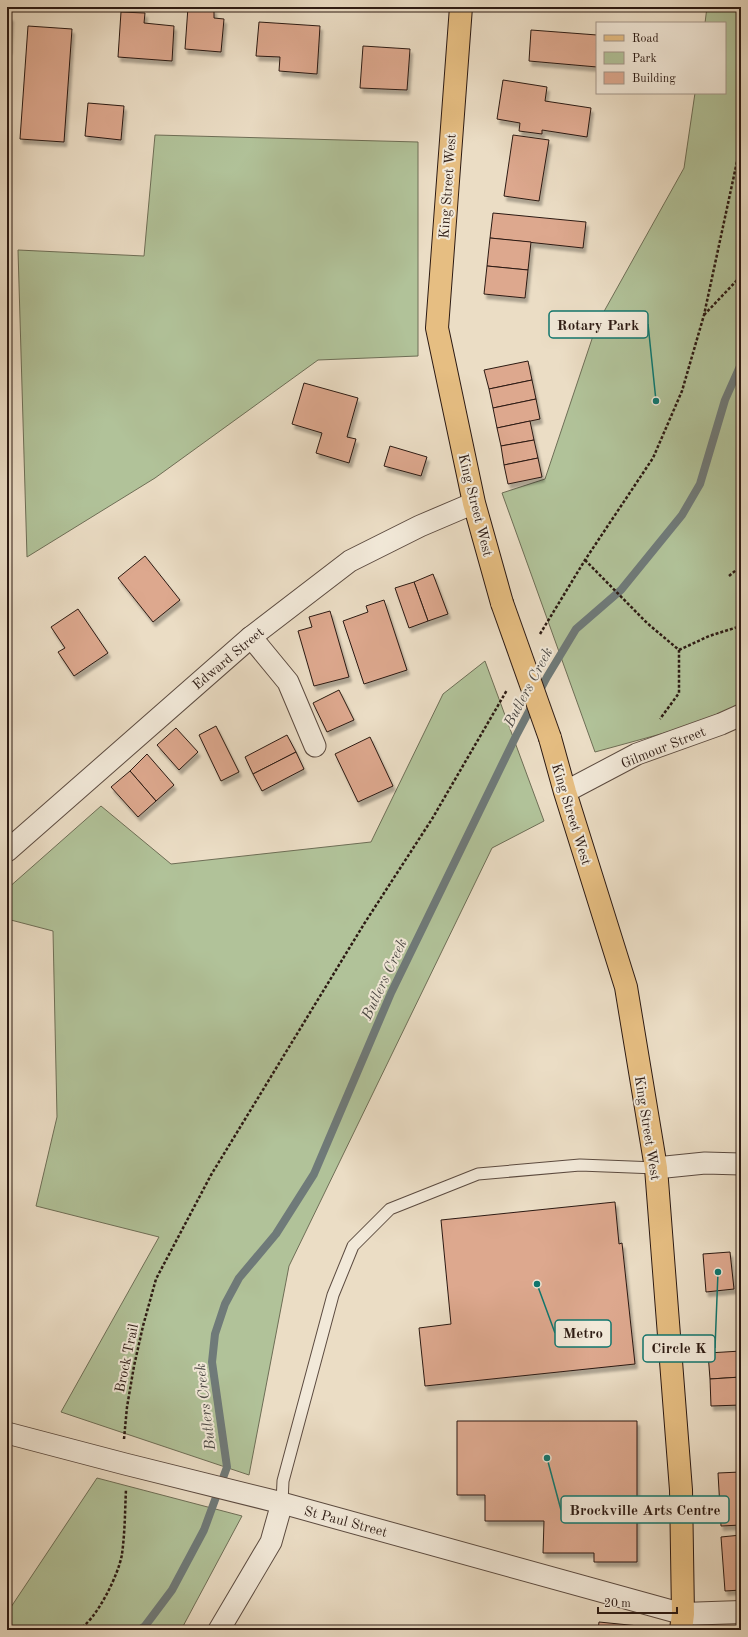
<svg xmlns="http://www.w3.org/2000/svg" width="748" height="1637" font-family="'Old Standard TT',serif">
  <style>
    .green { fill: #b1c299; stroke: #6e6e56 }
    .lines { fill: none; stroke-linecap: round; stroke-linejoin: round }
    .stream { stroke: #6f7a79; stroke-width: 8 }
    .building { fill: #dda88e; stroke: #2c1a13; filter: url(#shadow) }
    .service-casing { stroke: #5c4b40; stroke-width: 13 }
    .minor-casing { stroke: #5c4b40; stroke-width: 23 }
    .tertiary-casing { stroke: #5c4b40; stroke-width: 24 }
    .primary-casing { stroke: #2c1a13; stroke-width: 24 }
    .path { stroke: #2c1a13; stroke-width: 2.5; stroke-dasharray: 3 2; stroke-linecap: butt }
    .service { stroke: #f2e9d9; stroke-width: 11 }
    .minor { stroke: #f2e9d9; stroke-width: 21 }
    .tertiary { stroke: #f2e9d9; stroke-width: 22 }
    .primary { stroke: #e6be82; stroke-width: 22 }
    .primary-bridge-casing { stroke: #2c1a13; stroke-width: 24; stroke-linecap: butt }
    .primary-bridge { stroke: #e6be82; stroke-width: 22 }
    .labels { text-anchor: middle; stroke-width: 4; stroke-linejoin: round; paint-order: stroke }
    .street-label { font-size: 14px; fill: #2c1a13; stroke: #f2e9d9 }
    .water-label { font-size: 15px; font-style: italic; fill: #4d4a46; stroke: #f2e9d9 }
    .leader { fill: none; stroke: #0f766e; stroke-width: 1.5 }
    .callout-dot { fill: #0f766e; stroke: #f2e9d9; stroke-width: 1.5 }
    .callout { fill: #f2e9d9; stroke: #0f766e; stroke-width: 1.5 }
    .callout-label { font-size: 15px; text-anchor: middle; font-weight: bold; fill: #2c1a13 }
  </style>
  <defs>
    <filter id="shadow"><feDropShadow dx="2.5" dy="4.5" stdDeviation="1" flood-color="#0004"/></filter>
  </defs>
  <rect width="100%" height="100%" fill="#ebddc5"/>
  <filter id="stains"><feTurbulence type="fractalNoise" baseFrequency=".005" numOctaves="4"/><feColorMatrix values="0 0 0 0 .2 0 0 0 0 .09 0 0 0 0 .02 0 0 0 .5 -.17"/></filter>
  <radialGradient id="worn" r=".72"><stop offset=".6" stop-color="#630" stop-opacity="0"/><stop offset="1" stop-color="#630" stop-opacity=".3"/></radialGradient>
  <g class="green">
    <path d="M707,7H741V712L595,752L502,493L545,479L597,324L684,168L695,93H725V23H705Z"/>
    <path d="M155,135L418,142V356L318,360L155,478L27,557L18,250L144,256Z"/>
    <path d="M485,661L544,821L492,848L289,1266L249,1475L61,1412L159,1237L36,1206L57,1117L53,931L7,919V889L101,806L171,864L371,842L443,694Z"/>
    <path d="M97,1478L242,1516L181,1630H7V1613Z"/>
  </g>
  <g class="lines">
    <path class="stream" d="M139,1630L145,1626L172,1590L204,1530L227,1467L212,1362L215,1334L225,1304L239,1278L276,1234L314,1174L391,993L516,736L547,677L576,629L621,590L682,515L700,484L725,400L741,364"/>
  </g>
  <g class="building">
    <path d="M188,7L214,9V18L224,19L221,52L185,49Z"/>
    <path d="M121,12L145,13L144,23L174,26L172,61L118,57Z"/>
    <path d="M7,16L11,17L9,50H7Z"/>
    <path d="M259,22L320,26L317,74L279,71L280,57L256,56Z"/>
    <path d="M28,26L72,29L64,142L20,139Z"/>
    <path d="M531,30L597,35V67L529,61Z"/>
    <path d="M363,46L410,49L407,90L360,88Z"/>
    <path d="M503,80L547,87L545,101L591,108L587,137L542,130V134L519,131L520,123L497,119Z"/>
    <path d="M88,103L124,106L121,140L85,136Z"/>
    <path d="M513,135L549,140L539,201L504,196Z"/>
    <path d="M493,213L586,222L583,248L490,238Z"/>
    <path d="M490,238L531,242L528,270L487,266Z"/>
    <path d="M487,266L528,270L525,298L484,294Z"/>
    <path d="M528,361L532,380L489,389L484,370Z"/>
    <path d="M532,380L536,399L493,408L489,389Z"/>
    <path d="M304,383L358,398L347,437L356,439L349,463L316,453L322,433L292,424Z"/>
    <path d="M536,399L540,419L497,428L493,408Z"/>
    <path d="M530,421L534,440L501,446L497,428Z"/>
    <path d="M534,440L538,458L504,465L501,446Z"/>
    <path d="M390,446L427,457L421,476L384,466Z"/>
    <path d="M538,458L542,477L508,484L504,465Z"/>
    <path d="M145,556L180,600L153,622L118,578Z"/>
    <path d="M433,574L448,614L428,621L414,582Z"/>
    <path d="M414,582L428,621L409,628L395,588Z"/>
    <path d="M384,600L407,670L364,684L343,621L368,612L366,606Z"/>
    <path d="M78,609L108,653L74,676L58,652L65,648L51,627Z"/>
    <path d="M330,611L349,677L314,686L298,631L312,627L309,617Z"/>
    <path d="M339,690L354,720L327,732L313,703Z"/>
    <path d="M216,726L239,772L221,781L199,735Z"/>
    <path d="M176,728L198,752L179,770L157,745Z"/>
    <path d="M287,735L296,752L253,774L245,757Z"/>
    <path d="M370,737L393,786L358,802L335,754Z"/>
    <path d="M296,752L304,769L262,791L253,774Z"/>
    <path d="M147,754L174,785L156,801L130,771Z"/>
    <path d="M130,771L156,801L138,817L111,787Z"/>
    <path d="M615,1202L619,1244L622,1243L635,1364L425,1386L419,1328L451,1324L441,1220Z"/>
    <path d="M730,1252L734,1289L706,1292L703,1254Z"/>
    <path d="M741,1351V1377L710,1379L708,1353Z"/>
    <path d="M741,1377V1405L711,1406L710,1379Z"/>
    <path d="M457,1421H637V1562H594V1553H543L544,1521H485V1495H457Z"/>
    <path d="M741,1472V1525L721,1526L718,1473Z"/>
    <path d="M741,1535V1590L725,1591L721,1537Z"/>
    <path d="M599,1622L639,1626V1630H598Z"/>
  </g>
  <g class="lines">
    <g class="service-casing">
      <path id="service" d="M282,1503L283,1481L333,1295L353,1246L390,1209L478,1174L580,1165L656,1168"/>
    </g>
    <g class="minor-casing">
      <g id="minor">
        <path d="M251,637L288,682L315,746"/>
        <path d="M565,792L637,754L721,724L741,715"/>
        <path d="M7,851L251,637L350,561L420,526L474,503"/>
        <path d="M656,1168L705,1163L741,1164"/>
        <path d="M7,1433L125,1464L282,1503L683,1614"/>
        <path d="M219,1630L271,1542L282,1503"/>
      </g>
    </g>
    <g class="tertiary-casing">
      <path id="tertiary" d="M683,1614L741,1612"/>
    </g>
    <g class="primary-casing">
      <g id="primary">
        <path d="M461,7L437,328L474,503L502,603"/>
        <path d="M550,738L565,792L626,987L656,1168L681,1490L683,1614L681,1630"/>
      </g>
    </g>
    <g class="path">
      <path d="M704,315L741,276"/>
      <path d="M585,560L647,623L679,650V693L660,719"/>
      <path d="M729,576L741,566"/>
      <path d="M540,634L585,560L653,458L682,391L704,315L741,143"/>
      <path d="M679,650L709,636L741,626"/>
      <path d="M124,1439L127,1407L134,1366L143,1326L156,1279L211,1175L364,924L432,819L507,690"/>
      <path d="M78,1630C96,1621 119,1574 122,1554C125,1532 125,1510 126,1489"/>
    </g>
    <use href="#service" class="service"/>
    <use href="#minor" class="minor"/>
    <use href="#tertiary" class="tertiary"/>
    <use href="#primary" class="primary"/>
    <g class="primary-bridge-casing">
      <path id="primary-bridge" d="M502,603L550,738"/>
    </g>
    <use href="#primary-bridge" class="primary-bridge"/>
  </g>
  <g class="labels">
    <g class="street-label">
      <text transform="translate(447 186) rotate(-86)" y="5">King Street West</text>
      <text transform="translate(476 505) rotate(76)" y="5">King Street West</text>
      <text transform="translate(228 658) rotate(-40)" y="5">Edward Street</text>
      <text transform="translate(663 747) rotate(-22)" y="5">Gilmour Street</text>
      <text transform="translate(572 814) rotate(73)" y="5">King Street West</text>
      <text transform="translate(648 1128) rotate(81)" y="5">King Street West</text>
      <text transform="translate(126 1358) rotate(-78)" y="5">Brock Trail</text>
      <text transform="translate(346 1521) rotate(15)" y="5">St Paul Street</text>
    </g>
    <g class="water-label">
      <text transform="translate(528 687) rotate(-62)" y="5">Butlers Creek</text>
      <text transform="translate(384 979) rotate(-65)" y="5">Butlers Creek</text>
      <text transform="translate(205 1407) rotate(-97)" y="5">Butlers Creek</text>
    </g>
  </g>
  <path class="leader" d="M656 401L648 324M537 1284L555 1333M718 1272L715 1348M547 1458L561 1510"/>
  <g class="callout-dot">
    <circle cx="656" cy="401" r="4"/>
    <circle cx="537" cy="1284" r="4"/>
    <circle cx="718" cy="1272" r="4"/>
    <circle cx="547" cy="1458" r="4"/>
  </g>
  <g class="callout">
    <rect x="549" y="311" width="99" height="27" rx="4"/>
    <rect x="555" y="1320" width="56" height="27" rx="4"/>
    <rect x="643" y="1335" width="72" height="27" rx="4"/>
    <rect x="561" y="1496" width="168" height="27" rx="4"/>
  </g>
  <g class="callout-label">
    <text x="598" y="330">Rotary Park</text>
    <text x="583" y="1338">Metro</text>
    <text x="679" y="1353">Circle K</text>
    <text x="645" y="1515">Brockville Arts Centre</text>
  </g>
  <rect width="748" height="1637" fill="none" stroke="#ebddc5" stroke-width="24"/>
  <rect x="8" y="8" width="732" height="1621" fill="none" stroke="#2c1a13" stroke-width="2"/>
  <rect x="12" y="12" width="724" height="1613" fill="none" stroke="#2c1a13"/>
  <rect x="596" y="22" width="130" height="72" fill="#f2e9d9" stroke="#a3968a"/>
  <rect x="604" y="35" width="20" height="6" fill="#e6be82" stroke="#a3968a"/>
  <text x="632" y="42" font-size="12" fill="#2c1a13">Road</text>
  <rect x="604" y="52" width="20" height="12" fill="#b1c299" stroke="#a3968a"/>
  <text x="632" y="62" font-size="12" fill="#2c1a13">Park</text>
  <rect x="604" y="72" width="20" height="12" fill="#dda88e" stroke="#a3968a"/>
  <text x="632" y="82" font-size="12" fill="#2c1a13">Building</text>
  <path d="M598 1607v6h79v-6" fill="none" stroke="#2c1a13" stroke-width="2"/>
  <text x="604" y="1607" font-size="12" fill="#2c1a13" stroke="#f2e9d9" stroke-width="3" paint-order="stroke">20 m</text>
  <rect width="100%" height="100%" filter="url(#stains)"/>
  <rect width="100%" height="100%" fill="url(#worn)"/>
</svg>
